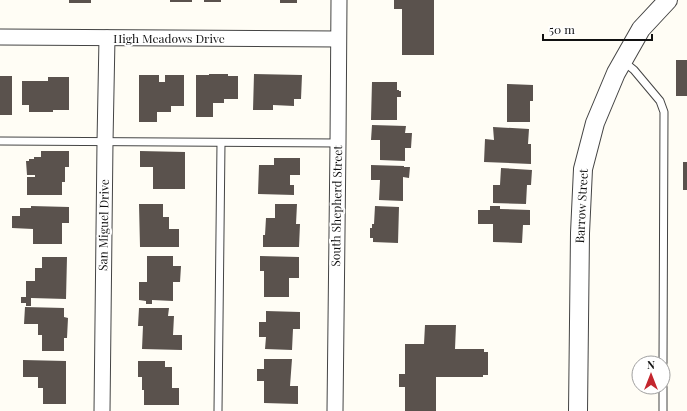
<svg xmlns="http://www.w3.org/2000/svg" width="687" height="411" font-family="'Playfair Display',serif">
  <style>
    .building { fill: #5a524d }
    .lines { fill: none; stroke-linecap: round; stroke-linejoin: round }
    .service-casing { stroke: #444; stroke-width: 9 }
    .minor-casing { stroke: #444; stroke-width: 17 }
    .tertiary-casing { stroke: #444; stroke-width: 20 }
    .service { stroke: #fff; stroke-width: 7 }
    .minor { stroke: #fff; stroke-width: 15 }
    .tertiary { stroke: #fff; stroke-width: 18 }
    .labels { text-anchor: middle; stroke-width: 4; stroke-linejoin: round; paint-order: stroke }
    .street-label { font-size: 12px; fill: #111; stroke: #fff }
  </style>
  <rect width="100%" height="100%" fill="#fffdf5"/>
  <g class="building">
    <rect x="69" y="0" width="22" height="3"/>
    <rect x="170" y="0" width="22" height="2"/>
    <rect x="204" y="0" width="17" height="2"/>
    <rect x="280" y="0" width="17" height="3"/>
    <path d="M394,0H434V55H402V9H394Z"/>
    <rect x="676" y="60" width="11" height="36"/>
    <path d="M209,74H228V76H238V99H224V103H213V117H196V75H209Z"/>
    <path d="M254,74L302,75L301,99H294V106L273,105V110H253Z"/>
    <path d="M139,75H159V82H165V75H184V106H171V112H157V122H139Z"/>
    <rect x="0" y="76" width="12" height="39"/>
    <path d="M48,77H69V110H53V112H29V105H22V81H48Z"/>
    <path d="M372,82H397V90H399V91H401V97H397V120H371Z"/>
    <path d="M507,84L533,85V101H530V122H507Z"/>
    <path d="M372,125L406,126L405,133H412L411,148H405V161L380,160V140H371Z"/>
    <path d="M493,127L529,129L528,144H531V164L484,162L485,139L494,140Z"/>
    <path d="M41,151H69V167H65V182H62V195H27V177H35V175H27L26,161H29V159H34V157H41Z"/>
    <path d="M140,151L185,152V189H153V167H140Z"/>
    <path d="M274,158H300V175H290V185H294V195L258,194L259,165H274Z"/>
    <rect x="683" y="162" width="4" height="28"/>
    <path d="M371,165L404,166V167H410L409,178L403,177V201L379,200L380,180H371Z"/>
    <path d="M501,168L532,170L531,185H527L526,204L493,203V185H500Z"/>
    <path d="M139,204H163V217H169V229H179V247H140Z"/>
    <path d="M275,204H297L296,224H300L299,247H263V235H265L266,218H275Z"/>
    <path d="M31,206L69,207V223H62V244H33V229L12,228V216H20V208H31Z"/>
    <path d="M375,206L399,207L398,243L373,242V238H370V228H372V224H374Z"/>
    <path d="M490,206H500V209L530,210V225H523L522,243L493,242V224H478V210H490Z"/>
    <path d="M147,256H173V266H181L180,282H173V301L152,300V304H146V301L139,300V282H147Z"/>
    <path d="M260,256L299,257V278H289V297H264V271H260Z"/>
    <path d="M42,257H67L66,299L31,298V306H26V303H21V297H26V281H35V268H42Z"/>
    <path d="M25,307L64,308V317L68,318L67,338H64V351H42V335H38V324H24Z"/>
    <path d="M139,308H169L168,316H174L173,335H182V350L142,349L143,326H138Z"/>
    <path d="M266,311L300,312V329H293L292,350L265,349L266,337H259V322H266Z"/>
    <path d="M425,325H456L455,349H484V352H488V375H483V377H436V411H405V387H399V374H405V344H424Z"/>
    <path d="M264,359H292L290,386H298V404L264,403V381H257V369H264Z"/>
    <path d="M23,360L66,361V404H43V388H38V377H23Z"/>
    <path d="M138,361H165V367H172V388H179V405H144V390H142V377H138Z"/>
  </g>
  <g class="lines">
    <g class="service-casing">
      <g id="service">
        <path d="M623,61L634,70L660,101L664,112L663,363"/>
        <path d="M0,141L338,143"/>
        <path d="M218,411L221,143"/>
        <path d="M663,411V387"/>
      </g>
    </g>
    <g class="minor-casing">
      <g id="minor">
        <path d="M0,37L338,39"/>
        <path d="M102,411L105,142L107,38"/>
        <path d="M335,411L338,143L339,0"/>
      </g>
    </g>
    <g class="tertiary-casing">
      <path id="tertiary" d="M578,411L580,233L583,169L595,123L616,73L641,29L668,0"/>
    </g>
    <use href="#service" class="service"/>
    <use href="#minor" class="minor"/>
    <use href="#tertiary" class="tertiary"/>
  </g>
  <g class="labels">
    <g class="street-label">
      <text x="169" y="43">High Meadows Drive</text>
      <text transform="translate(337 206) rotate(-89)" y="4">South Shepherd Street</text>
      <text transform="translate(582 206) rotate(-87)" y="4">Barrow Street</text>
      <text transform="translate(104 225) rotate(-89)" y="4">San Miguel Drive</text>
    </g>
  </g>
  <g transform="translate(651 375)"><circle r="19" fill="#ffffff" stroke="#a0a0a0"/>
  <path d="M0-3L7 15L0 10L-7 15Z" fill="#c4262e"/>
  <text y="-6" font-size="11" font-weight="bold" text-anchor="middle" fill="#111111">N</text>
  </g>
  <path d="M543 34v6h109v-6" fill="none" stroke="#111111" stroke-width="2"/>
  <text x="549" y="34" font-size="12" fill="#111111" stroke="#ffffff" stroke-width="3" paint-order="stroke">50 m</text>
</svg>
